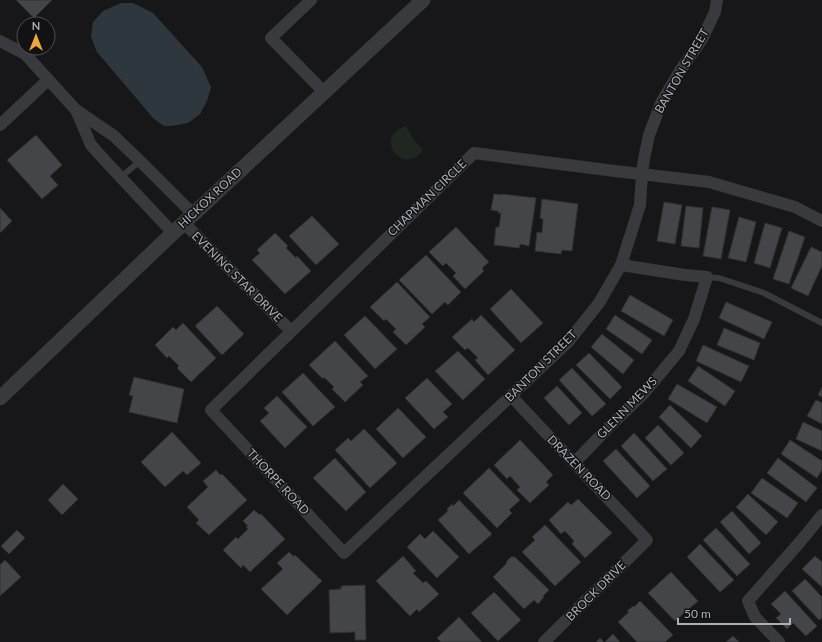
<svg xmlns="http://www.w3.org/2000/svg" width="822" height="642" font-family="Lato,sans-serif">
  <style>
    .green { fill: #1f2720 }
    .water { fill: #2e373d }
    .building { fill: #444549; stroke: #313135 }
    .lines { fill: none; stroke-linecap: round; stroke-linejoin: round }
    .service { stroke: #383a3e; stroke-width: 6 }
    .minor { stroke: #383a3e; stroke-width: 12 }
    .tertiary { stroke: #383a3e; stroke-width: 15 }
    .labels { text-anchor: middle; stroke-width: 3; stroke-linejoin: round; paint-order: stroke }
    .street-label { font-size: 12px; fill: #aaafb9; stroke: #121214 }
  </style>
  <rect width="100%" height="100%" fill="#171719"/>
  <path class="green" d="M406,126L414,140L423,150C403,178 372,136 406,126Z"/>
  <path class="water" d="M121,3H133L153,13L202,67L211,87L207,101L200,114L188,123L171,126H164L154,119L97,52L91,37L93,22L103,11Z"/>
  <g class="building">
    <path d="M16,0H52L34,18Z"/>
    <path d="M36,135L62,165L50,176L58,185L42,199L7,160Z"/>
    <path d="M494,194L501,195V194L536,198L529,246L520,244L519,248L494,245L496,227H499L501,213H498V211L491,210Z"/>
    <path d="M542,199L578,204L572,251L562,250L561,254L535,251L537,232L542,233L543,219L540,218Z"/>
    <path d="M664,202L682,205L675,244L657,241Z"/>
    <path d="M686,206L703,208L699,248L681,246Z"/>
    <path d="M712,207L730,210L721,259L703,256Z"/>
    <path d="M0,208L12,221L0,233Z"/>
    <path d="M312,216L339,244L316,265L289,236Z"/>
    <path d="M739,217L756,222L746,262L728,258Z"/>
    <path d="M765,223L782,228L770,268L754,263Z"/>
    <path d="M456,227L489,262L482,268L484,271L465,289L453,276L456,273L446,263L443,266L429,252Z"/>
    <path d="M789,231L805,237L789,284L773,279Z"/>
    <path d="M275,233L288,246L286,248L296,258L297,256L311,271L285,294L252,260L260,253L257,250Z"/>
    <path d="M811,247L822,252V266L808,296L791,288Z"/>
    <path d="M426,255L461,292L448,305L445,302L432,314L399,280Z"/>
    <path d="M397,282L430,317L422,324L425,327L406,345L393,332L396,329L386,319L384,321L370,307Z"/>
    <path d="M511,289L543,323L521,343L490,309Z"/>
    <path d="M630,295L673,320L664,336L621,311Z"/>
    <path d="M726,302L772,322L764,339L719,318Z"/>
    <path d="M217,306L244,334L222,355L195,326Z"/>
    <path d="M481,315L515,350L488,375L475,360L478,358L468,348L465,350L452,337L472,319L474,322Z"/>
    <path d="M615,315L652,340L642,354L606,329Z"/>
    <path d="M365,316L397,349L375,369L344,335Z"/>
    <path d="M183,323L216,358L191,382L177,368L179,366L169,356L167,358L155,345L173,327L176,330Z"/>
    <path d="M724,328L760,343L754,360L717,345Z"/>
    <path d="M602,334L634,360L623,374L591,347Z"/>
    <path d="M335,341L368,376L360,382L363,385L345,402L332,389L334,387L324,377L323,379L309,365Z"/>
    <path d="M703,345L749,366L741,382L696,361Z"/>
    <path d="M458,351L485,379L463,400L435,371Z"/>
    <path d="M589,353L622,387L610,399L576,365Z"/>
    <path d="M698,366L735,391L725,406L688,381Z"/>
    <path d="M572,368L606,404L592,416L559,380Z"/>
    <path d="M303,373L335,407L313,426L282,392Z"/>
    <path d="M134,377L184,389L177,423L129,412L133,396L129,395Z"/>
    <path d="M427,378L452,404L443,412L448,417L434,429L405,398Z"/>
    <path d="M677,384L717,407L707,423L668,399Z"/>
    <path d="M557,386L582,413L569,425L544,398Z"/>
    <path d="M822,387V397L818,395Z"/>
    <path d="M277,396L307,427L285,448L260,421L269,413L264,408Z"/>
    <path d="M816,400L822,403V424L807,416Z"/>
    <path d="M670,405L702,436L691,448L659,417Z"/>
    <path d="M398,408L426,437L403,458L376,429Z"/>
    <path d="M803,422L822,431V451L796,439Z"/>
    <path d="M658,425L684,453L671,465L645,438Z"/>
    <path d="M364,429L397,463L370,488L335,450L348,438L351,441Z"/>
    <path d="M172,432L201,463L187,475L183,471L165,487L141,462Z"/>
    <path d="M634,433L667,469L653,481L621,446Z"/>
    <path d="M520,440L553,475L546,482L549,485L530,503L517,490L520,487L510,476L507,479L494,465Z"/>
    <path d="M790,440L822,461V470L817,478L781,454Z"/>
    <path d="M616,449L650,486L637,498L603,461Z"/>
    <path d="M335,458L366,492L346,511L313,478Z"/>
    <path d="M778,458L817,488L806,502L767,473Z"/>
    <path d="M489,468L520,500L509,510L512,513L497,528L463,493Z"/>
    <path d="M216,470L220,475L222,474L247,500L209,535L196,523L199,520L187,507L208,487L203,481Z"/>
    <path d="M762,478L798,503L787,518L751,493Z"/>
    <path d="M63,484L78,499L62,515L48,500Z"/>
    <path d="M748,494L778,522L766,535L736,507Z"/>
    <path d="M578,499L612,533L585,558L572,544L574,541L565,531L561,534L549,520L568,502L571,505Z"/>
    <path d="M459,500L492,534L469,554L438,520L448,511L447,509L452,504L453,506Z"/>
    <path d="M254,510L260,515L261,514L285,539L250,572L243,565L241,568L223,550L236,537L238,539L248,529L246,527L248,526L243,521Z"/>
    <path d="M732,511L761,543L749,554L720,522Z"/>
    <path d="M545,525L581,562L555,586L522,552L535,540L532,537Z"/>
    <path d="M716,528L750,564L737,576L703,540Z"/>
    <path d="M17,530L25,538L9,554L1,546Z"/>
    <path d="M433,531L459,557L437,578L407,547L420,534L425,539Z"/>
    <path d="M700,544L734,580L720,592L687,557Z"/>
    <path d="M289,552L294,557L295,555L322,581L287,615L261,589L283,569L277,563Z"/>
    <path d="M403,556L416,571L413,573L423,583L426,581L439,594L419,612L417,609L410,616L376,581Z"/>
    <path d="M815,556L822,562V587L802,569Z"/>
    <path d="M511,557H515L549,590L543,596L544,597L538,604L534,600L524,609L493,577L506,564L507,561Z"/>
    <path d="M5,560L21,577L0,596V565Z"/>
    <path d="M671,572L698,601L675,621L648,593Z"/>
    <path d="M805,579L822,597V618L819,620L792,591Z"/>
    <path d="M365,585L366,640H355V632L330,633L329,590L341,589V586Z"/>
    <path d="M785,591L817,626L806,636L793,623L787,629L776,618L781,614L771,604Z"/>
    <path d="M494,592L521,620L498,641L471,613Z"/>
    <path d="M640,601L673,635L665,642H637L618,622L629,612L627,611L633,606L634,607Z"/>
    <path d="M459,617L482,642H441L437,638Z"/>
    <path d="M613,634L620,642H605Z"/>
    <path d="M733,636L739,642H726Z"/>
    <path d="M600,638L604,642H596Z"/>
  </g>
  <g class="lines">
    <g class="service">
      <path d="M121,177L140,161"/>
      <path d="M707,277L719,278L764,293L822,323"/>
    </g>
    <g class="minor">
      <path d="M311,0L271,38L324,92"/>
      <path d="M717,0L715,12L702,39L680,71L662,101L649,135L644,159L642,174L640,205L621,265L599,303L568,342L344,553L211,410L474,153L615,171L709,182L795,207L822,221"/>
      <path d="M0,41L25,54L76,110L114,136L140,161L193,214"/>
      <path d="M76,110L91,145L110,166L173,233"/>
      <path d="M0,125L48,80"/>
      <path d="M184,223L291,331"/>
      <path d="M511,396L647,540L544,642"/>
      <path d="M574,463L608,428L644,393L679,351L694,319L707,277L685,275L621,265"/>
      <path d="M779,642L755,617L748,601L800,542L822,515"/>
    </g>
    <path class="tertiary" d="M0,398L173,233L423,0"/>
  </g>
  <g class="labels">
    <g class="street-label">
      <text transform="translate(682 71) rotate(-60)" y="4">BANTON STREET</text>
      <text transform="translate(210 198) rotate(-43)" y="4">HICKOX ROAD</text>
      <text transform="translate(427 198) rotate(-44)" y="4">CHAPMAN CIRCLE</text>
      <text transform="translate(237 277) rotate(45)" y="4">EVENING STAR DRIVE</text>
      <text transform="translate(541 366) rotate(-45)" y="4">BANTON STREET</text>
      <text transform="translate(627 408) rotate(-46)" y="4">GLENN MEWS</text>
      <text transform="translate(579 468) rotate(46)" y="4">DRAZEN ROAD</text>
      <text transform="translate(278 482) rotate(47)" y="4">THORPE ROAD</text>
      <text transform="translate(596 591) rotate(-45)" y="4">BROCK DRIVE</text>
    </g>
  </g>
  <g transform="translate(36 36)"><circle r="19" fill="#121214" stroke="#4f5156"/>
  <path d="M0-3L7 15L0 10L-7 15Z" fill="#eca83c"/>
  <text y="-6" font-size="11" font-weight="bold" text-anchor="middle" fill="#aaafb9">N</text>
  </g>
  <path d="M678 618v6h112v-6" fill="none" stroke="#aaafb9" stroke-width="2"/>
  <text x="684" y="618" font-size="12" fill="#aaafb9" stroke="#121214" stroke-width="3" paint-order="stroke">50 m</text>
</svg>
